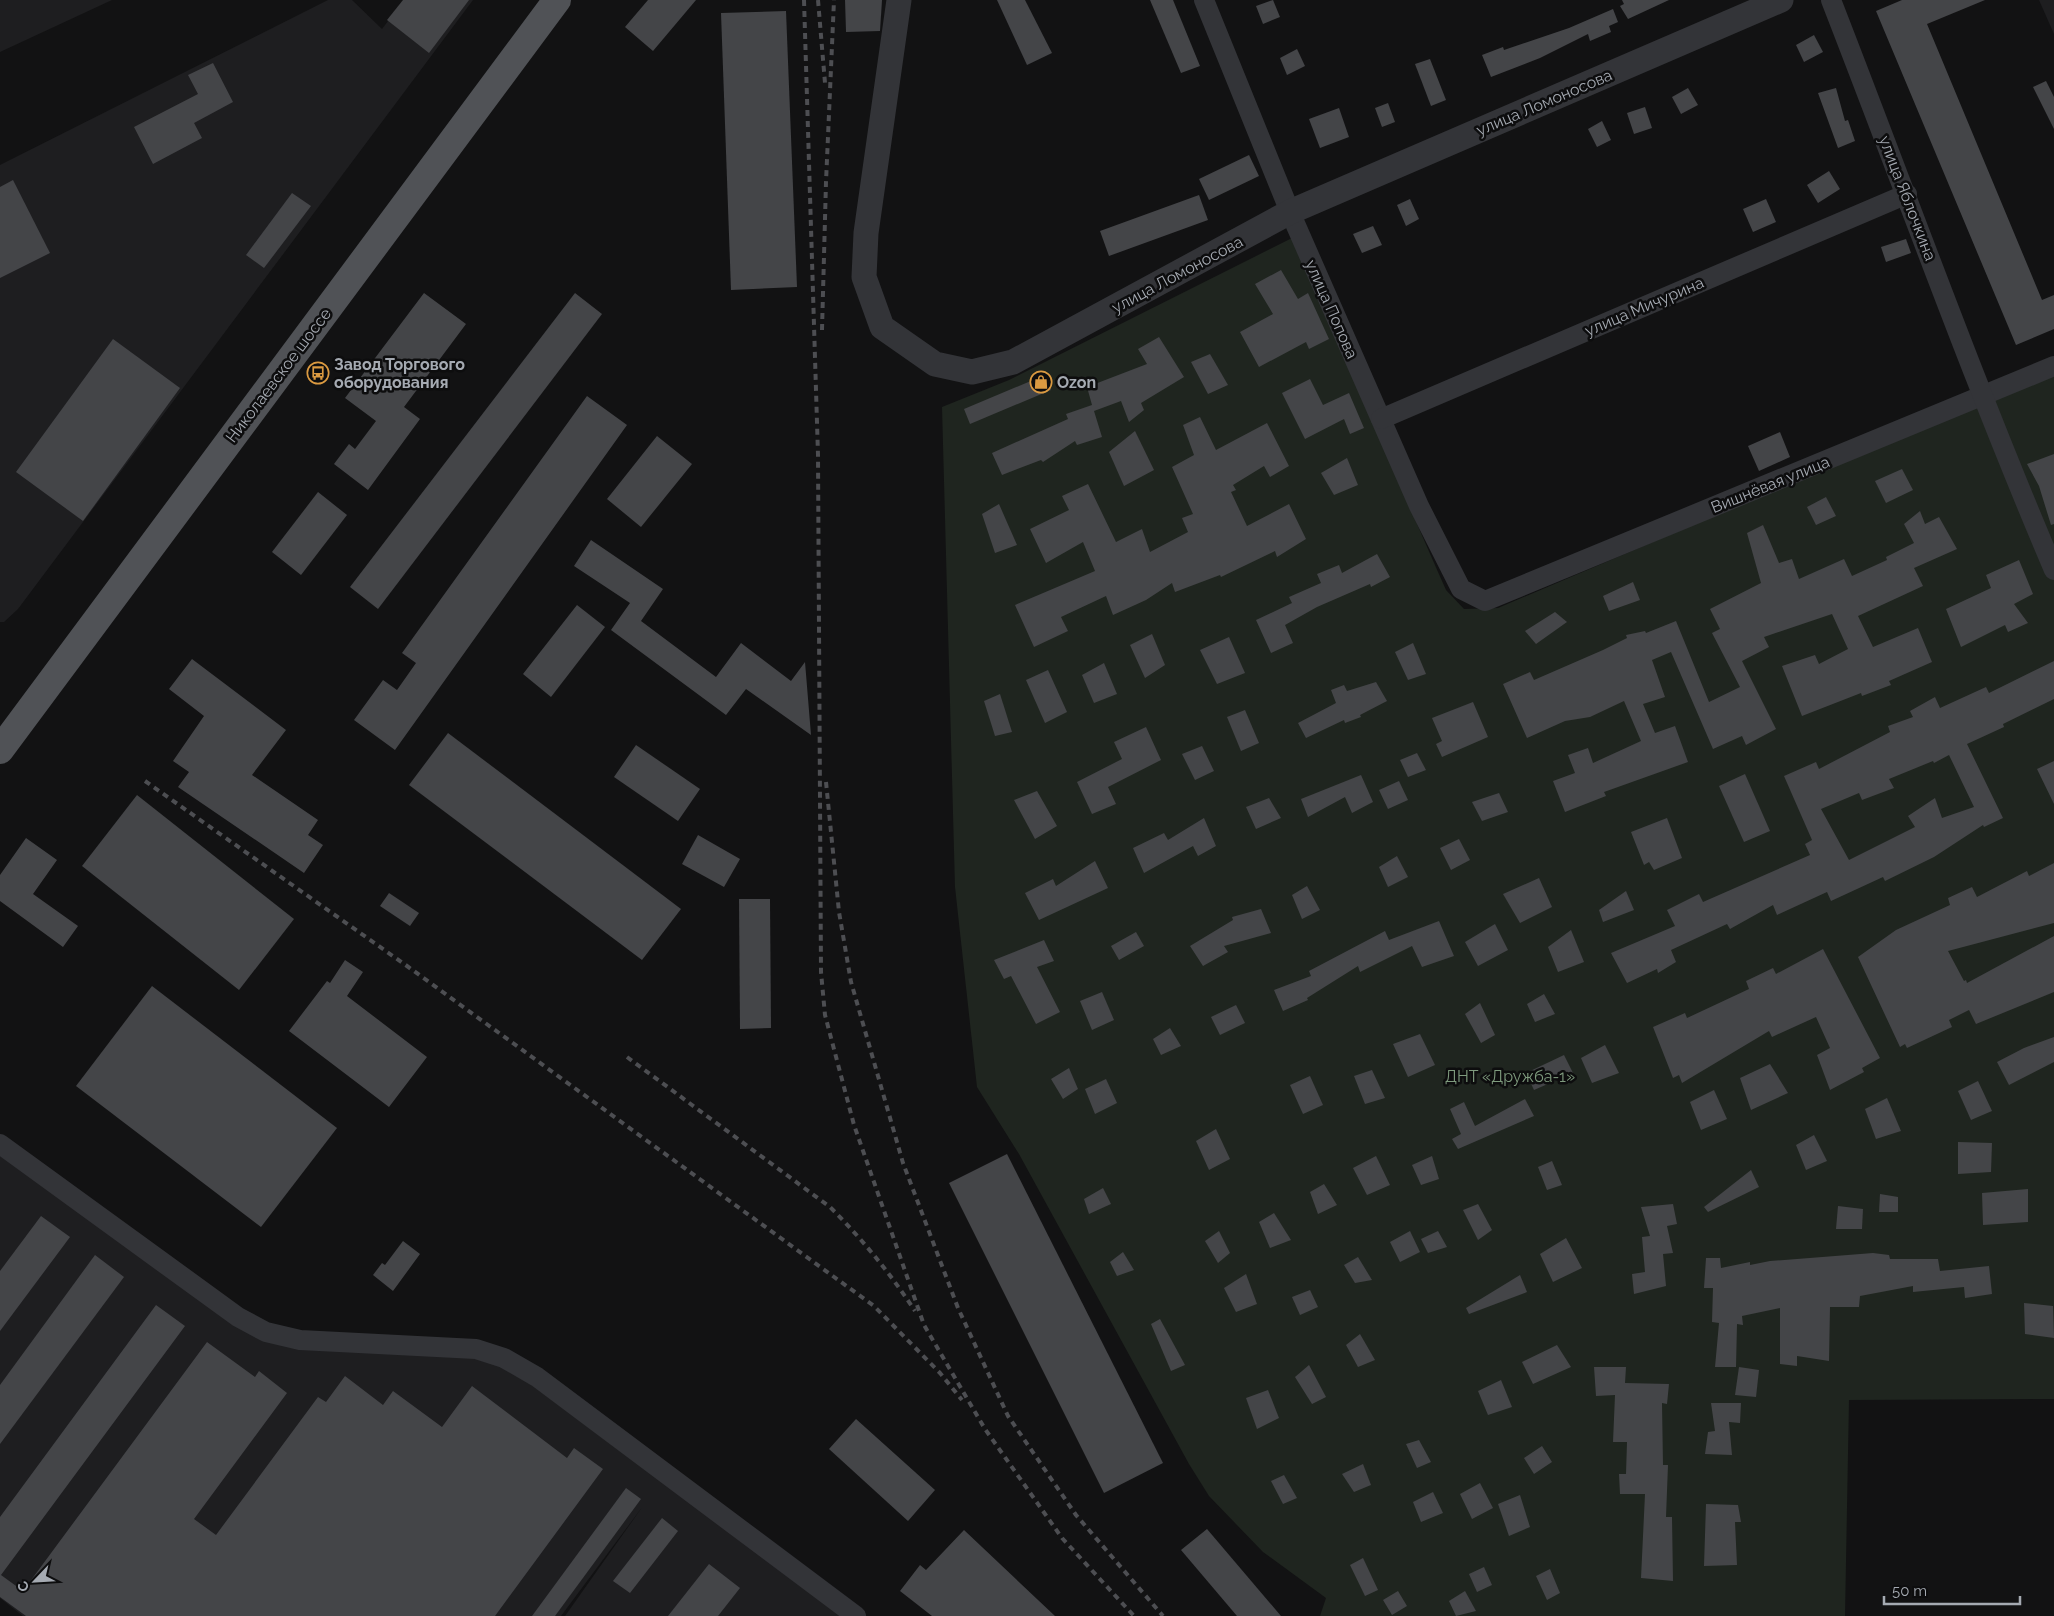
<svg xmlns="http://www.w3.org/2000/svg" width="2054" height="1616" font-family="Raleway,sans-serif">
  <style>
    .built { fill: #1e1e20 }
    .green { fill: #1f251f }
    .building { fill: #444548; fill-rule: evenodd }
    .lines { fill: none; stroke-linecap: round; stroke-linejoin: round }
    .minor { stroke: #333438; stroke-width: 20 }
    .tertiary { stroke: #333438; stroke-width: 25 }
    .primary { stroke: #505256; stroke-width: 28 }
    .rail { stroke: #4d4e52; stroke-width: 4; stroke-dasharray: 6 5; stroke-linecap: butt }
    .labels { text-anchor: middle; stroke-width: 5; stroke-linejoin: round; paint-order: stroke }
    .street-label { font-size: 16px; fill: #a5aab2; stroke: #0d0d0e }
    .poi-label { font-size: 16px; font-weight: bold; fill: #a5aab2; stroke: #0d0d0e; text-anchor: start }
    .park-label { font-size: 16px; fill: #7f9b7e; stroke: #0d0d0e }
  </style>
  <rect width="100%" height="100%" fill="#121213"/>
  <g class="built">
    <path d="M0,0H112L0,52Z"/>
    <path d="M328,0H352L382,29L404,0H473L18,609L4,622H0V165Z"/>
    <path d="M2039,0H2054V34Z"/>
    <path d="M0,1151L238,1326L476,1353L502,1363L843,1616H565L643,1506L561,1616H23L0,1598Z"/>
  </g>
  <path class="green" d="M1292,238L1438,572L1446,590L1464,609L1498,608L2054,371V1399L1849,1400L1845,1616H1320L1326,1598L1263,1552L1209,1496L1189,1464L1019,1154L977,1087L955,887L942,407L1009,380Z"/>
  <g class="building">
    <path d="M403,0H469L429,53L387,20Z"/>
    <path d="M648,0H696L653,51L625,27Z"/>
    <path d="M845,0H882L880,31L846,32Z"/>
    <path d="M997,0H1025L1052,53L1027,65Z"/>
    <path d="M1150,0H1173L1200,66L1181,73Z"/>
    <path d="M1273,0L1280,17L1263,24L1256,6Z"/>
    <path d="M1622,0H1669L1628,19L1620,6L1624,4Z"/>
    <path d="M1902,0H1985L1927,24L2042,300L2054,295V329L2016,345L1876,11Z"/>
    <path d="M1613,9L1618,22L1609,26L1611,32L1590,41L1588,34L1540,58L1491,77L1482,55L1503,47L1504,50L1569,28Z"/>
    <path d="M786,11L797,287L731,290L721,13Z"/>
    <path d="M1814,35L1823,52L1804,62L1796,45Z"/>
    <path d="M1297,49L1305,66L1287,75L1280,58Z"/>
    <path d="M1430,59L1446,100L1431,106L1415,64Z"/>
    <path d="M213,63L233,102L194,123L202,138L153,164L134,127L198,94L188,75Z"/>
    <path d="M2046,81L2054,97V129L2033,87Z"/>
    <path d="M1688,88L1698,105L1681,114L1672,97Z"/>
    <path d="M1836,88L1845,121L1848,120L1855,141L1838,148L1818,93Z"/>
    <path d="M1388,103L1395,122L1382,127L1375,108Z"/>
    <path d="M1645,107L1652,128L1634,134L1627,113Z"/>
    <path d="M1339,108L1349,137L1320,148L1309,119Z"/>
    <path d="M1602,121L1611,140L1597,147L1588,129Z"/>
    <path d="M1249,155L1259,176L1209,200L1199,179Z"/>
    <path d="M1829,171L1840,189L1818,203L1807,185Z"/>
    <path d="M13,180L50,253L0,278V187Z"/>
    <path d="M292,193L311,206L264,268L246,255Z"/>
    <path d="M1199,195L1208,220L1109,256L1100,231Z"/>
    <path d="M1410,199L1419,219L1406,226L1397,205Z"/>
    <path d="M1766,199L1776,222L1753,232L1743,209Z"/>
    <path d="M1373,226L1382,245L1362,253L1353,234Z"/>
    <path d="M1906,239L1911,253L1886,262L1881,247Z"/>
    <path d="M1281,270L1298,299L1308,293L1329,339L1309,349L1306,342L1259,367L1240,332L1273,314L1255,284Z"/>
    <path d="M424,293L466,324L404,407L420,419L368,490L334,464L349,444L355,449L376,421L345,398Z"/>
    <path d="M575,293L602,314L378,609L350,587Z"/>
    <path d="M1159,337L1184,377L1141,403L1144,410L1129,422L1121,401L1094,411L1102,437L1077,445L1075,441L1043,462L1041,460L1002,475L992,453L1068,419L1066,414L1092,405L1087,387L1147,364L1138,349Z"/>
    <path d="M113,339L180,388L83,521L16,472Z"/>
    <path d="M1210,354L1228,385L1208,394L1191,362Z"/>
    <path d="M1045,375L1051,390L970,424L964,409Z"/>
    <path d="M1310,379L1323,405L1349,393L1364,428L1350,434L1344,419L1305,439L1282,393Z"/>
    <path d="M587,396L627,425L395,750L354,720L383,680L397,690L416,663L402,653Z"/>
    <path d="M1200,417L1216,450L1267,423L1289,466L1270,477L1264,466L1233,485L1236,490L1231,492L1247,526L1289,504L1306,539L1277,557L1275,551L1221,577L1220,575L1175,592L1172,583L1146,600L1113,615L1106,596L1061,617L1068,631L1034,647L1015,605L1095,571L1083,542L1046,563L1030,529L1069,510L1062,496L1088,484L1116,542L1142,529L1150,552L1188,532L1182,518L1193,514L1172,467L1194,455L1183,425Z"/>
    <path d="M1135,431L1154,470L1124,486L1109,452Z"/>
    <path d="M1780,432L1790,457L1759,471L1748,446Z"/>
    <path d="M657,436L692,464L641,527L607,499Z"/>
    <path d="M2054,454V524L2051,525L2039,486L2027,464Z"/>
    <path d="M1347,458L1358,485L1334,495L1321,473Z"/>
    <path d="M1902,469L1913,490L1886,503L1875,481Z"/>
    <path d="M318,492L347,515L301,575L272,552Z"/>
    <path d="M1826,497L1836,516L1816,525L1807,507Z"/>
    <path d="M999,504L1017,545L995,553L982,514Z"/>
    <path d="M1920,511L1925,524L1939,517L1957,549L1914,568L1923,586L1858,616L1873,647L1918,628L1932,662L1889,681L1891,685L1862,696L1861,693L1802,716L1782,666L1815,655L1819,664L1848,649L1832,614L1764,637L1769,647L1742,661L1776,729L1746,745L1742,736L1713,749L1671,652L1652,660L1665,697L1643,704L1655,733L1675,726L1688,762L1604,792L1606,796L1565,812L1553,781L1575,773L1568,755L1588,748L1593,763L1641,741L1624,701L1590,717L1565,721L1527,738L1503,684L1530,672L1534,680L1603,650L1627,638L1626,635L1645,631L1646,633L1676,621L1709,702L1740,687L1712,633L1720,629L1710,609L1761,583L1747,533L1763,525L1779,563L1792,559L1799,579L1844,559L1852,576L1887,560L1886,557L1914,543L1904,524Z"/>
    <path d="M591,540L663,589L641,621L716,677L741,643L791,681L805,662L811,735L746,689L726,715L611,630L630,603L574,566Z"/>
    <path d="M1377,554L1390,577L1371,587L1370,584L1317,607L1285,625L1293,643L1271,653L1256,620L1292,603L1289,597L1321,583L1317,574L1339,565L1342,573Z"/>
    <path d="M2019,560L2033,594L2014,604L2028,623L2008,632L2005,625L1961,647L1946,609L1991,588L1986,575Z"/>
    <path d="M1633,582L1640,600L1609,611L1603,596Z"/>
    <path d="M577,605L605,627L551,697L523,674Z"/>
    <path d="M1555,612L1567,622L1536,644L1525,631Z"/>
    <path d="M1152,634L1165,665L1145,678L1130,645Z"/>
    <path d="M1229,637L1245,673L1217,684L1200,650Z"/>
    <path d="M1413,643L1426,674L1408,680L1395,652Z"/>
    <path d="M192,659L286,730L252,775L318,820L308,835L323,845L304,873L178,787L189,772L173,761L204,716L169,689Z"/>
    <path d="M2054,661V699L2003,724L2004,727L1967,744L2003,818L1984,827L1983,825L1934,857L1885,881L1883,877L1831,901L1827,892L1777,915L1773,905L1730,929L1727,924L1671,950L1676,962L1658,973L1657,969L1627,983L1611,953L1675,926L1667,910L1699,894L1703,902L1810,855L1805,844L1812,840L1784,776L1816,762L1819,769L1890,732L1888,726L1913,717L1910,711L1935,697L1940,708L1986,687L1989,693ZM1949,755L1974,807L1942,818L1935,798L1908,816L1915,827L1849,860L1821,809L1859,793L1862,800L1894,788L1889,779L1933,761L1934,763Z"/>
    <path d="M1104,663L1117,694L1094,703L1082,675Z"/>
    <path d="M1048,670L1067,712L1045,723L1026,680Z"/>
    <path d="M1376,682L1387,701L1360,715L1361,717L1345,723L1344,720L1306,738L1298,723L1336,703L1331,690L1344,685L1347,691Z"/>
    <path d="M1000,694L1012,732L995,736L984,701Z"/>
    <path d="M1473,702L1488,737L1442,757L1436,744L1442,741L1432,718Z"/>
    <path d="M1245,710L1259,743L1241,751L1227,717Z"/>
    <path d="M1146,727L1161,760L1108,787L1116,804L1092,814L1077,782L1122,759L1114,742Z"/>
    <path d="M448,733L681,909L642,960L409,785Z"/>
    <path d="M636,745L700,789L678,821L614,777Z"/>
    <path d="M1202,746L1214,771L1195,780L1182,754Z"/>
    <path d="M1417,753L1426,770L1408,777L1400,760Z"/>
    <path d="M2054,761V804L2037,769Z"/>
    <path d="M1745,774L1770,831L1744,842L1719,786Z"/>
    <path d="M1361,775L1373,802L1352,813L1345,797L1308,817L1301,799Z"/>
    <path d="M1399,781L1408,800L1388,809L1379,790Z"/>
    <path d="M1037,791L1057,826L1035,839L1014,800Z"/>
    <path d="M1499,793L1508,812L1482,821L1472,802Z"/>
    <path d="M137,795L294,919L239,990L82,866Z"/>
    <path d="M1269,798L1281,818L1256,829L1246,807Z"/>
    <path d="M1204,818L1216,846L1198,856L1193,846L1144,873L1133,848L1164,833L1168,840Z"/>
    <path d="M1667,818L1682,858L1654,870L1649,862L1644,865L1631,832Z"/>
    <path d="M698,835L740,859L724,887L682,864Z"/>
    <path d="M26,838L57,860L33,894L78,926L63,947L0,901V875Z"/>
    <path d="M1459,839L1470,860L1451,870L1440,848Z"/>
    <path d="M1397,856L1408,877L1388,887L1379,867Z"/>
    <path d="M1095,861L1108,888L1039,920L1025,893L1053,879L1056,886Z"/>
    <path d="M2054,863V923L1948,951L1964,981L1966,980L1967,983L2054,936V992L1976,1024L1969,1010L1949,1020L1952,1027L1907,1048L1905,1044L1900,1047L1858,957L1896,930L1950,905L1948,898L1972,887L1977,897L2027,871L2029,876Z"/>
    <path d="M1539,878L1552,907L1520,923L1503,894Z"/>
    <path d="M1307,886L1320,910L1302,919L1292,895Z"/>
    <path d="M1626,891L1634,910L1603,922L1599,910Z"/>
    <path d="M389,893L419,913L410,926L380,906Z"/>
    <path d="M739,899H770L771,1028L740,1029Z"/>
    <path d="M1261,909L1271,933L1224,946L1228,952L1203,966L1190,946L1233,920L1232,917Z"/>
    <path d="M1439,921L1454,956L1422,967L1412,946L1360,972L1358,966L1307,998L1308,1000L1283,1011L1274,990L1311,976L1309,971L1385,931L1389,940Z"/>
    <path d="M1495,924L1508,950L1478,966L1465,942Z"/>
    <path d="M1571,930L1584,962L1558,972L1548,947Z"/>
    <path d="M1136,932L1144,946L1119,960L1111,946Z"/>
    <path d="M1044,940L1054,961L1037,967L1060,1012L1036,1024L1011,976L1004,979L994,960Z"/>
    <path d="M1823,949L1880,1058L1862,1068L1864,1072L1830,1090L1817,1055L1830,1048L1816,1017L1772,1037L1769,1031L1682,1083L1679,1075L1673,1078L1653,1027L1685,1013L1687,1018L1749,989L1746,981L1773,968L1776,974Z"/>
    <path d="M345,960L363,972L347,996L427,1057L389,1107L289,1031L327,981L330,983Z"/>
    <path d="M152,986L337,1128L261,1227L76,1086Z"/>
    <path d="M1102,992L1114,1020L1092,1030L1080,1001Z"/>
    <path d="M1544,994L1555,1014L1535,1022L1527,1004Z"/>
    <path d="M1480,1003L1495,1035L1481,1043L1465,1014Z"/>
    <path d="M1236,1005L1245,1023L1220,1035L1211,1017Z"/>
    <path d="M1170,1028L1181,1046L1161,1055L1153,1039Z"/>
    <path d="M1420,1034L1435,1065L1408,1077L1393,1044Z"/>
    <path d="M2054,1037V1062L2009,1085L1997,1062L2024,1048Z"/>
    <path d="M1605,1045L1619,1073L1592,1083L1581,1058Z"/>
    <path d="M1564,1055L1573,1073L1534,1090L1526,1073Z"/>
    <path d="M1770,1064L1788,1093L1751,1110L1740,1078Z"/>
    <path d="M1069,1068L1078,1089L1063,1099L1051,1079Z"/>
    <path d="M1372,1070L1385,1098L1365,1104L1354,1076Z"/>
    <path d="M1310,1076L1323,1105L1303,1114L1290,1085Z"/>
    <path d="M1106,1079L1117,1103L1095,1114L1085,1089Z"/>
    <path d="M1978,1081L1992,1111L1971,1120L1958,1091Z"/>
    <path d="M1714,1090L1727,1119L1701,1130L1690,1102Z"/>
    <path d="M1887,1098L1901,1131L1876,1139L1865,1109Z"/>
    <path d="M1525,1099L1534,1116L1458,1149L1452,1139L1461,1134L1450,1109L1464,1102L1475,1126Z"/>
    <path d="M1216,1129L1230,1159L1209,1170L1196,1141Z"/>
    <path d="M1814,1135L1827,1161L1806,1170L1796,1145Z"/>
    <path d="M1958,1142L1992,1143L1991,1172L1958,1174Z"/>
    <path d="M1007,1154L1163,1463L1104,1493L949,1183Z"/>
    <path d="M1376,1156L1390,1185L1367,1195L1353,1168Z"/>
    <path d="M1432,1156L1439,1179L1421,1185L1412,1165Z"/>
    <path d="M1552,1161L1562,1185L1547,1190L1538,1167Z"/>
    <path d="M1751,1170L1759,1187L1708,1212L1704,1207Z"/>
    <path d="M1324,1184L1337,1205L1318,1214L1310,1192Z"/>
    <path d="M1103,1188L1111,1204L1089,1214L1084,1199Z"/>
    <path d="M2028,1189V1222L1983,1225L1982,1193Z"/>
    <path d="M1880,1194L1898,1197V1212H1879Z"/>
    <path d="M1478,1204L1492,1230L1478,1240L1463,1210Z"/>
    <path d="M1673,1204L1677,1224L1667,1226L1673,1253L1663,1254L1666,1286L1634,1294L1632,1274L1645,1272L1642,1237L1650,1236L1641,1207Z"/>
    <path d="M1838,1206L1863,1209L1862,1229H1836Z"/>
    <path d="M1274,1213L1291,1240L1270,1248L1259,1222Z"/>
    <path d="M41,1216L70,1237L0,1331V1271Z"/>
    <path d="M1219,1231L1230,1253L1218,1263L1205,1241Z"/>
    <path d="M1410,1231L1420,1252L1400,1262L1390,1242Z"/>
    <path d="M1438,1231L1447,1247L1428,1253L1421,1239Z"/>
    <path d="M1566,1238L1582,1268L1553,1282L1540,1254Z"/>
    <path d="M403,1241L420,1254L393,1291L373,1275L382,1263L385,1265Z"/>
    <path d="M1123,1252L1134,1270L1117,1276L1110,1262Z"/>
    <path d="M1873,1253L1889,1255L1890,1259H1938L1940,1271L1989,1266L1992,1294L1965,1298L1964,1287L1913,1292V1286L1860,1296L1859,1307H1830L1829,1361L1797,1356V1366L1780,1364V1308L1742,1316L1743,1325L1737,1324L1736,1367H1715L1719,1323L1712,1322L1713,1288H1704L1706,1258H1720L1721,1268L1750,1262V1265L1770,1261Z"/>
    <path d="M95,1255L124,1277L0,1444V1385Z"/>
    <path d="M1358,1257L1372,1280L1355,1283L1344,1265Z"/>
    <path d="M1246,1274L1257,1304L1236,1312L1224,1288Z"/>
    <path d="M1520,1275L1527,1292L1469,1314L1466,1308Z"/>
    <path d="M1310,1290L1318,1307L1300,1315L1292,1297Z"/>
    <path d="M2024,1303L2053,1306L2054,1338L2025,1334Z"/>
    <path d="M156,1305L185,1326L1,1575L23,1591L207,1342L255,1377L259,1371L287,1393L194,1519L216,1535L318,1397L326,1402L345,1376L383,1405L393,1391L442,1427L472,1386L567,1458L574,1448L603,1469L495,1616H26L0,1597V1517Z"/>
    <path d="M1160,1319L1185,1365L1171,1371L1151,1324Z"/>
    <path d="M1360,1334L1375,1360L1358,1367L1346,1345Z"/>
    <path d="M1557,1345L1571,1367L1533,1384L1522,1362Z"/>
    <path d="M1309,1365L1326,1397L1312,1404L1295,1377Z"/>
    <path d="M1594,1367H1626L1625,1383L1669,1384L1667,1404L1662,1403L1663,1465H1668L1666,1517H1672L1673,1581L1641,1578L1645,1494H1620L1619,1474H1626L1627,1442H1613L1615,1395L1596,1396Z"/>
    <path d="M1739,1367L1759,1370L1756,1397L1735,1395Z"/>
    <path d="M1501,1380L1512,1407L1488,1415L1478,1391Z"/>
    <path d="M1268,1390L1279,1418L1257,1429L1246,1398Z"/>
    <path d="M1711,1403H1741L1740,1423L1729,1422L1732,1455L1705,1454L1708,1432L1715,1431Z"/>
    <path d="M856,1419L935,1490L908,1521L829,1449Z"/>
    <path d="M1419,1440L1431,1462L1417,1468L1406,1444Z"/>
    <path d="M1542,1446L1552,1462L1534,1474L1524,1458Z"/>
    <path d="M1363,1464L1371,1485L1354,1492L1342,1474Z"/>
    <path d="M1284,1475L1297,1498L1283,1504L1271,1481Z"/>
    <path d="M1480,1483L1493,1508L1472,1519L1460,1494Z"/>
    <path d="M626,1488L641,1499L555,1616H532Z"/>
    <path d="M1433,1492L1443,1513L1421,1522L1413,1502Z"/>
    <path d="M1520,1495L1530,1527L1509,1536L1498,1504Z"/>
    <path d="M1706,1504L1738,1505L1741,1522H1735L1737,1565L1704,1566Z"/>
    <path d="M662,1518L678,1531L630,1593L613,1581Z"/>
    <path d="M1207,1529L1281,1616H1237L1181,1550Z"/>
    <path d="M964,1530L1055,1616H932L900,1591L920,1565L926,1570Z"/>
    <path d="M1363,1558L1378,1590L1365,1596L1350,1565Z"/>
    <path d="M709,1564L740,1588L718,1616H668Z"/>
    <path d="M1484,1567L1492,1585L1477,1592L1469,1574Z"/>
    <path d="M1550,1569L1560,1593L1547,1600L1536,1576Z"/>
    <path d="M1398,1591L1407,1606L1392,1615L1383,1600Z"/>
    <path d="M1465,1591L1476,1611L1456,1616L1449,1601Z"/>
  </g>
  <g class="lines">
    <g class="minor">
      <path d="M1204,0L1290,212L1419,506L1461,589L1485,601L2054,366"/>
      <path d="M1831,0C1905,190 1974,383 2054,570"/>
      <path d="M1381,419L1907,194"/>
      <path d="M0,1144L238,1317L266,1332L300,1340L476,1349L504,1358L537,1377L856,1616"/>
    </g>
    <path class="tertiary" d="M899,0L866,233L864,277L882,327L935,364L972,372L1013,362L1290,212L1781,0"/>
    <path class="primary" d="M0,750L557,0"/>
    <g class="rail">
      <path d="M804,0L818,455L821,972L825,1015L854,1125L924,1325L985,1429L1062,1538L1134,1616"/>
      <path d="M818,0L825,83"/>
      <path d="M822,330L826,182L834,0"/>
      <path d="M145,781L407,966L874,1306L940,1373L962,1400"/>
      <path d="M826,782L839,912L851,982L903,1163L958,1308L1008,1416L1076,1515L1163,1616"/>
      <path d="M627,1057L830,1207C863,1240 890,1273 915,1311"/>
    </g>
  </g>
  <defs>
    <g id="bus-ring" transform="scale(1.125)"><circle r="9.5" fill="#0d0d0e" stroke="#db9a41" stroke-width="1.5"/><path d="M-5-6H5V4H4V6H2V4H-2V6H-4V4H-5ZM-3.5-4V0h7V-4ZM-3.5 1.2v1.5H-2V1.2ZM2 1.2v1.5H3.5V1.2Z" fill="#db9a41"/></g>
    <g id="shop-ring" transform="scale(1.125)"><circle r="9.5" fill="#0d0d0e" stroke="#db9a41" stroke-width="1.5"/><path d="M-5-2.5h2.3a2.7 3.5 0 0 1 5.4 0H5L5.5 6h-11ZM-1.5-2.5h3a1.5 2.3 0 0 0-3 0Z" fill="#db9a41"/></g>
  </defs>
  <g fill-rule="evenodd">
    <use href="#bus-ring" x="318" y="373"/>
    <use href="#shop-ring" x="1041" y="382"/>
  </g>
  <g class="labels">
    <g class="street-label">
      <text transform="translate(1544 102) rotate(-23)" y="6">улица Ломоносова</text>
      <text transform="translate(1908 198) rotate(69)" y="6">улица Яблочкина</text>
      <text transform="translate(1177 274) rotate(-28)" y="6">улица Ломоносова</text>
      <text transform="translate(1644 306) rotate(-23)" y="6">улица Мичурина</text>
      <text transform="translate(1332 309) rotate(66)" y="6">улица Попова</text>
      <text transform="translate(278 375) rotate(-53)" y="6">Николаевское шоссе</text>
      <text transform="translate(1770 484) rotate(-22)" y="6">Вишнёвая улица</text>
    </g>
    <g class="poi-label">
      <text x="334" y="370">Завод Торгового<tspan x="334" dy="18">оборудования</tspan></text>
      <text x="1057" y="388">Ozon</text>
    </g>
    <g class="park-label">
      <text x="1510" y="1082">ДНТ «Дружба-1»</text>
    </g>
  </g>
  <g transform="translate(35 1581) rotate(245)" stroke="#0d0d0e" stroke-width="4" paint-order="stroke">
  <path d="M0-4L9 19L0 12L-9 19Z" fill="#a5aab2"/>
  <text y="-8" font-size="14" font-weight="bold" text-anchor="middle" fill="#a5aab2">С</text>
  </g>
  <path d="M1884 1596v8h136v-8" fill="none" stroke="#a5aab2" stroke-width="2.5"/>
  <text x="1892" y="1596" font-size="15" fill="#a5aab2" stroke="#0d0d0e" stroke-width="4" paint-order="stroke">50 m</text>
</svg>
